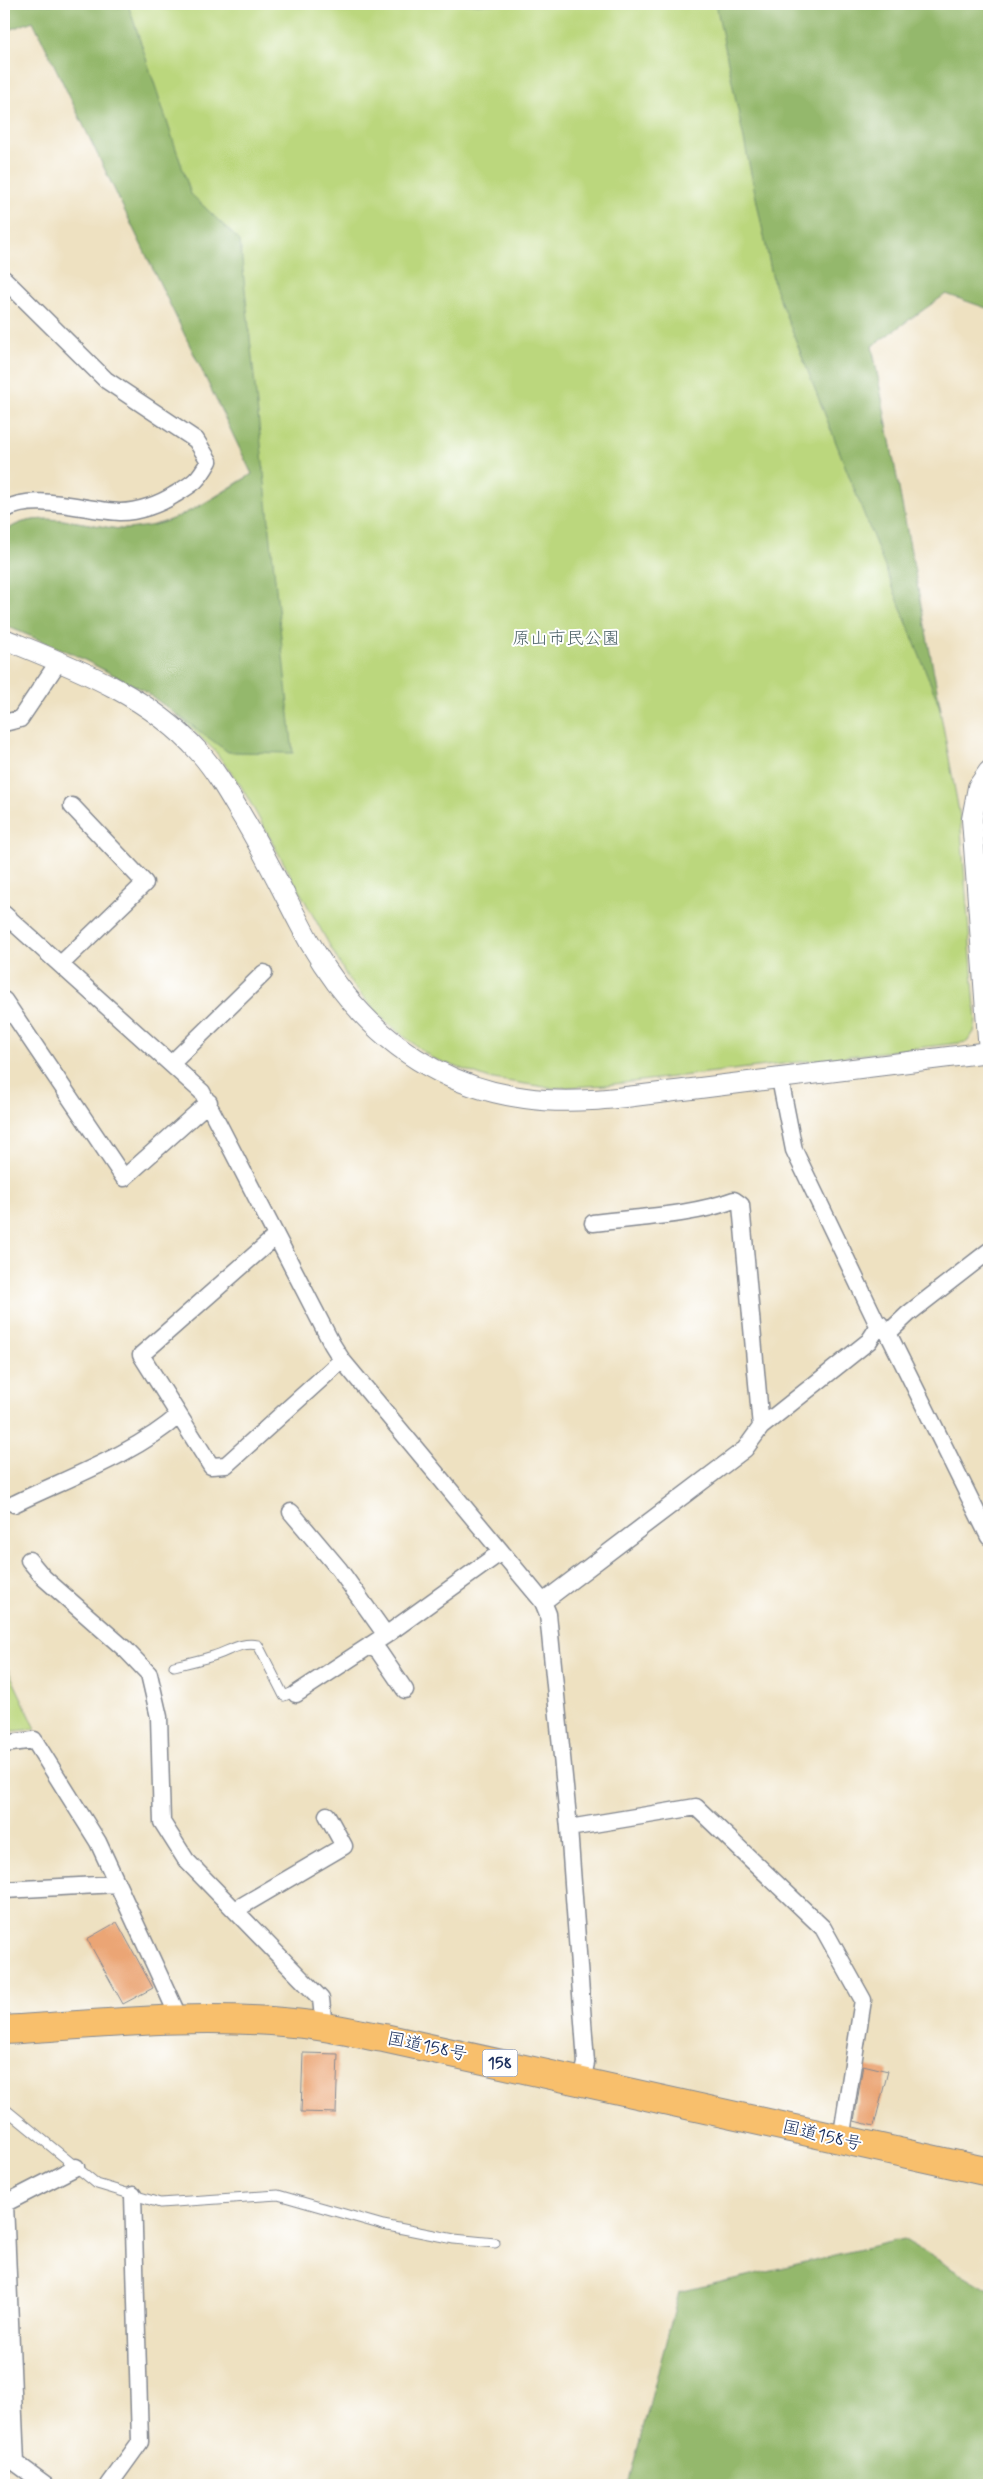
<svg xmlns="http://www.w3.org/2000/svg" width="993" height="2489" font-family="Mynerve,'Klee One',sans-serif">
<rect width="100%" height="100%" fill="#fff"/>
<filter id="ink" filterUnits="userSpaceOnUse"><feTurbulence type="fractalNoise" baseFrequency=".02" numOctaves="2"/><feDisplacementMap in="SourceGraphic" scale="10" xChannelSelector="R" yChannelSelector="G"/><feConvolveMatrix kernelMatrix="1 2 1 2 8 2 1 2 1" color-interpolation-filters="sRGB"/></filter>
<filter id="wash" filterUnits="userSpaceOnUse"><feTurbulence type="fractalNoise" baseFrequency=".0096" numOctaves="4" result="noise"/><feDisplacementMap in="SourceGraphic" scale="20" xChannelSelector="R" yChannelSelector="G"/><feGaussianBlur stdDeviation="1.12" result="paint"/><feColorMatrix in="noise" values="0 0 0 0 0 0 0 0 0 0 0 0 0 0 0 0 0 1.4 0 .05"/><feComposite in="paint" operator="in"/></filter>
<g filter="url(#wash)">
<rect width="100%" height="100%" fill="#eee1c1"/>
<path fill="#bbd77d" stroke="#6b836e" d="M25,4H822L872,346L960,817L976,1021L974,1032L967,1042L606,1085L551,1088L487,1078L432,1058L402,1035L381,1017L350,982L241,786L215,751L175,713L143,690L73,654L4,625V533C31,507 85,525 119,529C166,533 213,497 252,474Z
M4,1661L36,1729L4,1732Z"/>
<path fill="#94b86c" stroke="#587465" d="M4,4H128L191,194L240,241L293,753L228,752L143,690L73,654L4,625V533C31,507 85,525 119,529C128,530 140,527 149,526C182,520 224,492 252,474L33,21L4,32Z
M716,4H989V309L946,294L872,346L941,710L774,285Z
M903,2239L989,2290V2485H628L679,2292Z"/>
<g id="blocks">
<path fill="#eba575" d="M117,1922L153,1988L123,2004L87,1939Z
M303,2053L338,2054L336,2113L301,2112Z
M863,2065L888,2071L874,2126L854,2121Z"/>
</g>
</g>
<g filter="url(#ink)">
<use href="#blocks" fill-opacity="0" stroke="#848890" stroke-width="1"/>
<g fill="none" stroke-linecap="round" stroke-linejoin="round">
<defs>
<path id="service" d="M174,1666C187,1663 200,1660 213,1656C228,1652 241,1641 258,1645L284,1696L291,1693L296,1694
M4,2108L97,2184L160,2203L278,2195L383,2225L454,2239L495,2243"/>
<path id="minor" d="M4,279L106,380L196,440L209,461C198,481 194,483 174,495C160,504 138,512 120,512C85,511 35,492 4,510
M4,723L20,719L59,661
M4,914L202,1092L332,1344L342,1360L543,1602L548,1614L569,1828L586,2063L582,2081
M61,964L145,883L72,806
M4,1000L124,1178L209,1102
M171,1064L264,973
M780,1079L794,1150L876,1321L888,1333L989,1537
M593,1223C639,1217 691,1216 734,1200L741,1205L761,1427
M276,1236L141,1355L211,1466L226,1465L342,1360
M888,1333L908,1314L989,1251
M14,1504C65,1479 137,1453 179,1415
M291,1512L339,1569L386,1635
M29,1560L44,1578L126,1650L149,1674L159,1717L162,1822L186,1860L321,1999L324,2027
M543,1602L745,1449L761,1427L869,1341L880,1324
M370,1645L379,1652L405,1690
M296,1694L386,1635L501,1552
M4,1744L34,1740L98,1842L180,2020
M569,1828L696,1807L823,1928L863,2000L841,2140
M4,1890L117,1884
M235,1910L344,1846L327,1815
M4,2204L76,2167
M5,2204L16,2463L46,2485
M109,2485L140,2442L133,2195"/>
<path id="tertiary" d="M4,639C73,667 147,694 199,752C216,771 229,794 242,816C267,857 287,901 310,943C359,1027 427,1085 525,1098C580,1106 637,1095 692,1089C791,1077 890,1065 989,1052
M989,1052L972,819L978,787L989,771"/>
<path id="trunk" d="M4,2030C100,2024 197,2013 293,2023C324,2025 354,2033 384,2038L989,2172"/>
</defs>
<use href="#service" stroke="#848890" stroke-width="11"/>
<use href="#minor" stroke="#848890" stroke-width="19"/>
<use href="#tertiary" stroke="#848890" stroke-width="22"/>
<use href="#trunk" stroke="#848890" stroke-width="30"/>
<use href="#service" stroke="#fff" stroke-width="9"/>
<use href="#minor" stroke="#fff" stroke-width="16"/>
<use href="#tertiary" stroke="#fff" stroke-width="20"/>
<use href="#trunk" stroke="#f8bf6c" stroke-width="28"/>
</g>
</g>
<g text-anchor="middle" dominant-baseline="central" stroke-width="4" stroke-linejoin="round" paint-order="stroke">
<rect fill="#fff" stroke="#5f6d8e" stroke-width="1" x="482.5" y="2049.5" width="35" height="27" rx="4"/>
<g font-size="16" font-weight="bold" fill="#1b2f5e">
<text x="500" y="2063">158</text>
</g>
<g font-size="18" fill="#4b6167" stroke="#fff">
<text x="566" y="639">原山市民公園</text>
</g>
<g font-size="18" fill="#1b2f5e" stroke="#fff">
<text transform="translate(427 2047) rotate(12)">国道158号</text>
<text transform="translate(822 2136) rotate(13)">国道158号</text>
</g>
</g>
<rect width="993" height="2489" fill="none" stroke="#fff" stroke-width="20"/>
</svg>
